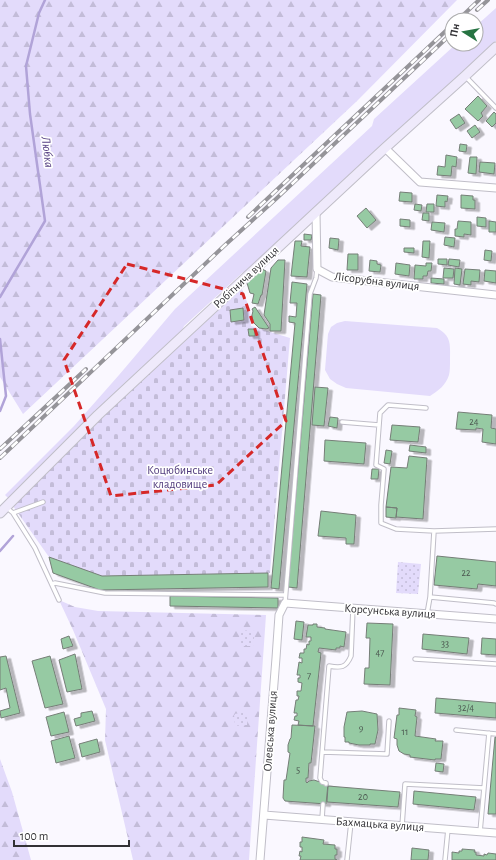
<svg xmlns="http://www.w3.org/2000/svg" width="496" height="860" font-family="'Alegreya Sans',sans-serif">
<defs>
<pattern id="forest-firs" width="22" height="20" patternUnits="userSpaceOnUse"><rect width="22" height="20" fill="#e3dbfb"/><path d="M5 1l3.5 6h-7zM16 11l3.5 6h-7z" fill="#c3bcd8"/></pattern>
<pattern id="cemetery-stones" width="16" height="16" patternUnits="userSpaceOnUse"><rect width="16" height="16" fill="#e3dbfb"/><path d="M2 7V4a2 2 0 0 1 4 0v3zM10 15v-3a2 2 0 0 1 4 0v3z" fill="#c3bcd8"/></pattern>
<pattern id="park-dots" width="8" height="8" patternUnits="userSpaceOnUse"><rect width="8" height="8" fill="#e3dbfb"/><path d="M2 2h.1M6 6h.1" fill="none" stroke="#c3bcd8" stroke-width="1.8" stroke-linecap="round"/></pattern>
<filter id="shadow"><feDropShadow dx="4.5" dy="2.5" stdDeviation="0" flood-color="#0004"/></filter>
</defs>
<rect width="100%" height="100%" fill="#faf8ff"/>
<path fill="#e3dbfb" d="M496,8V41L462,74L249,270L242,273L184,326L181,333L9,499L5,495L74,426L119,375L175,309L372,126L374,119L456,44H476V26Z
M345,321L437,328C452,336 450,345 450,360C450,365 450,371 449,375C446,385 438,391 430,396L346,388L337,384L330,379L325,370L328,334L331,327L337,323Z"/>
<path fill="url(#forest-firs)" d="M0,0H457L357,101L23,414L0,377Z
M59,600L75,607L98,611L266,615L249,860H133L105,740L106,709L73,630Z
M0,759L12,792L31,860H0Z"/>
<path fill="url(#cemetery-stones)" d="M241,287L250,309L251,326L290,338L270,573L102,576L49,557L13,506L101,418L186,340Z"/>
<path fill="url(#park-dots)" d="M398,562L421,564L418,594L396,593Z
M239,630L255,631L253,646H240Z
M248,712L247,725L235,726L234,714Z"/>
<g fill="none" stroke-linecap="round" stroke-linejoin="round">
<path stroke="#b1a3d8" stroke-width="2.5" d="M0,297L45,221L30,114L26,66L39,13L45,0
M0,339L6,396L0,411
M0,551L13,536"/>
</g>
<path fill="#96caa3" stroke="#757e77" filter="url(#shadow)" d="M478,96L487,106L481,113L483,116L478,121L465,109Z
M494,112L496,114V123L492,127L486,121Z
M459,114L465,123L456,129L450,120Z
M475,125L480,132L472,138L467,131Z
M460,144L467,145L466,152L459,151Z
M446,155L457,157L456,167L452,166L451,176L437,175L438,166L445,167Z
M470,157H477L476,174L468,173Z
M480,162L495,163L494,174L479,172Z
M400,192L412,193V202L399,201Z
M437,195L448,196L447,202L445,201V207L436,206Z
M461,195L473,196V200H475V209L461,208Z
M415,204L422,205L421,211L414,210Z
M427,204H434V212H426Z
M366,208L376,220L367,228L357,216Z
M423,213H429V221L422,220Z
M477,217L486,218V227L477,226Z
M400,219L410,220V227L400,226Z
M458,221L471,222V235L464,234V237L455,236V229H457Z
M489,221L496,222V232H489Z
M432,222L445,223L444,232L431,230Z
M304,234L312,235L311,240H304Z
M445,237L455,238L454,247L444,245Z
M330,238L339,239L338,250L329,248Z
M295,241H302L301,246L310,247L307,277L291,276Z
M423,241H430L429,258L422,257Z
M404,248H414V253L404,252Z
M485,250L492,251L491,261L484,260Z
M348,254H358V270H347Z
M438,259H447V265L438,264Z
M449,259L460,260L459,267L448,265Z
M278,260H285L281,331H270V324L264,315L271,268Z
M370,260L377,261V264L381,265L380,272L369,271Z
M396,263L410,265L409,276L395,274Z
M426,263H432L431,271H428L427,276H423V279H414L415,265L426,266Z
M444,268L454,269L453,278H443Z
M455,268L462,269L460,285L454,284Z
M262,269L266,271L262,295H261L258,304L252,303L254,294L250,293L247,283Z
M465,269L480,270L479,282L471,281V285L463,284Z
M485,270L496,271V283L484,281Z
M431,278L444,279V284L431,283Z
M292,282L307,284L279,589L271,588L295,323L289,322V316L296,317L297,303H290Z
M313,294L321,295L297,588L288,587Z
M255,307L269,328L266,329L259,328L253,322L252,315L253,311L252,309Z
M243,308L244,320L231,322L230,310Z
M248,329H255V336H249Z
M315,387L328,388L324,426L312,425Z
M458,412L492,415L491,428L496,429V444L482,442L483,429L476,428V430L456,429Z
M330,417L338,418L337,428L328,426Z
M392,425L420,427L418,442L390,440Z
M325,440L366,443L364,464L324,461Z
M410,445L426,447V453L409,451Z
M386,450L392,451L390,464L384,463Z
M409,456L427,458L423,519L396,517L397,508L386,507L391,467L407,468Z
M372,469H379L378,479H371Z
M386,507L397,508L396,518L386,517Z
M321,511L356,515L354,544H346V538L318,536Z
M437,556L496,562V586L478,584L477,589L434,585Z
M49,557L102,576L268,573V587L100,590L53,573Z
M170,596L278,598V608L170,606Z
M296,621L304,622L302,640L294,639Z
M367,623L393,624L390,685L364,684L365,668H369L370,638H366Z
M313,624H317V627L325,628V629L346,632L344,647L340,646V648H336V650L319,648L318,652L321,653L313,726L298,725L299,721L294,720L295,716H297V713H294L296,700H298L299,696H297V691H301L302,683L298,682V678H300V675H297L299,662L302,663V658H299L300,653H304V649H306L307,644L309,645V641H311V637H306L308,625H313Z
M423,634L469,638L467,654L422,649Z
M69,636L73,646L63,649L61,639Z
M482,638L496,639V655L481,654Z
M75,654L82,689L67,692L59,660Z
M6,656L20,713L1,718L0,711L10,708L6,688L0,690V657Z
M50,656L63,704L45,708L32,661Z
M436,698L496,703V718L435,713Z
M399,708L416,710L415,716L417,717L415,736L436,739L435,741H443L441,759H435V760L410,757V755L404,754L399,751L397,745V739L394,738L397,715H399Z
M92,711L95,721L76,726L74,719L81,717V713Z
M362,711L377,714L378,730L375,744H370V745H359L349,743V742H345V737H344V727L347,712Z
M64,712L69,732L51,736L46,717Z
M292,725L315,726L311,763H309L308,778H306V782L307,783L309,781L314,780L320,782L321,783L328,784L326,804L285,801L283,798L284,780H286L290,753L288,752V745L290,739L291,738Z
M69,736L75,758L56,763L51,741Z
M495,737H496V814H488Z
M97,739L100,752L82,757L79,744Z
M436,763L444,764L443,772L435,771Z
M328,786L400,792L398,807L327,802Z
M414,791L476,797L474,810L413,804Z
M302,837L324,840L323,844L335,845V849H337V855H335V859L337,860H300L301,856H299L300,851L302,852V847H300V842H302Z
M412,848L429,850L428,860H411Z
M462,849L475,850L474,852H476V855L484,856V854L487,855L488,853L496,854V860H452V852L459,853V851H462Z"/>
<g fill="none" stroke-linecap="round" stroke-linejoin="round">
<defs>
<path id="lane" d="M465,76L496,108
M426,408L388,405L380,413L376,465L384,469L381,505V523L396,529L434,531L430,597L427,614
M342,422L379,425
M7,508L13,513L35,548L59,600
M13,513L43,502
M434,531L496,529
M52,584L55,583L105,593L285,595
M430,597L494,603L496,604
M285,603L310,294L316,278L317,269
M415,659L496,664
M456,730L496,734
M322,752L387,754L389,721
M326,784V783L322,782L320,778L329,666C341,668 346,668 351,656L353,608
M322,819L323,804
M402,826L405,784L484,788
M480,832L489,733
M347,860L351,822
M445,860L448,829"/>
<path id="street" d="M385,148L420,182L496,188
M316,212L317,269L332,277L496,295
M264,815L496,833
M260,860L276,658L279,615L285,603L496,619"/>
<path id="secondary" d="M0,513L98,415L385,148L465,76L496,47"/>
</defs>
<use href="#lane" stroke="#c0bec8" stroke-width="5.5"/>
<use href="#street" stroke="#c0bec8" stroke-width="9"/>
<use href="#secondary" stroke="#c0bec8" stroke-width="11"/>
<use href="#lane" stroke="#fff" stroke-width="3.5"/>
<use href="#street" stroke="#fff" stroke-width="7"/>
<use href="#secondary" stroke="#efeafb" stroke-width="9"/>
<defs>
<path id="rail" d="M477,10L488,0
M458,20L479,0
M248,217L452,25
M0,449L86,369
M0,458L224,246L277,198L452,33"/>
</defs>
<use href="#rail" stroke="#959499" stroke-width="4"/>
<use href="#rail" stroke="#fff" stroke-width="2.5" stroke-dasharray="8" stroke-linecap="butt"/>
</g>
<path fill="none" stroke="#d62828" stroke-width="3" stroke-dasharray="8 5" stroke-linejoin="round" d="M127,264L243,294L286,421L216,485L111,496L64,360Z"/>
<g text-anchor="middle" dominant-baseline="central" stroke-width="3.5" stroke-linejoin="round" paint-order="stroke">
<g font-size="10" fill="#4b5750">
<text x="474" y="422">24</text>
<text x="466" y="573">22</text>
<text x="445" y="644">33</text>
<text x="380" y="653">47</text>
<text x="309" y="676">7</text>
<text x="466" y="708">32/4</text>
<text x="361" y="728">9</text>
<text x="405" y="732">11</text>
<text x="298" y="770">5</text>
<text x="363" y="797">20</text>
</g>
<g font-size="12" fill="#323135" stroke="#fff">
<text transform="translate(246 277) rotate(-43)">Робітнича вулиця</text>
<text transform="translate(377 281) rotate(7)">Лісорубна вулиця</text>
<text transform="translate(390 611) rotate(4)">Корсунська вулиця</text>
<text transform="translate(270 731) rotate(-86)">Олевська вулиця</text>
<text transform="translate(380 824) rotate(4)">Бахмацька вулиця</text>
</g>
<g font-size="12" fill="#513b7d" stroke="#fff">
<text x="180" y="470">Коцюбинське<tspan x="180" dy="14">кладовище</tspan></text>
</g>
<g font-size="13" font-style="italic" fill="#543e81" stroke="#fff">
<text transform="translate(47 152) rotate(83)">Любка</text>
</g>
</g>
<g transform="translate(464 32) rotate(281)"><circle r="19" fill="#ffffff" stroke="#adadae"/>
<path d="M0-3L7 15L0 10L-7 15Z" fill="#267342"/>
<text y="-6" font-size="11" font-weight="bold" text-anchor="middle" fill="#323135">Пн</text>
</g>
<path d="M14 840v6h115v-6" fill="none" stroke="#323135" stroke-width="2"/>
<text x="20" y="840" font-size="12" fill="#323135" stroke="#ffffff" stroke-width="3" paint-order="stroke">100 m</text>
</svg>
